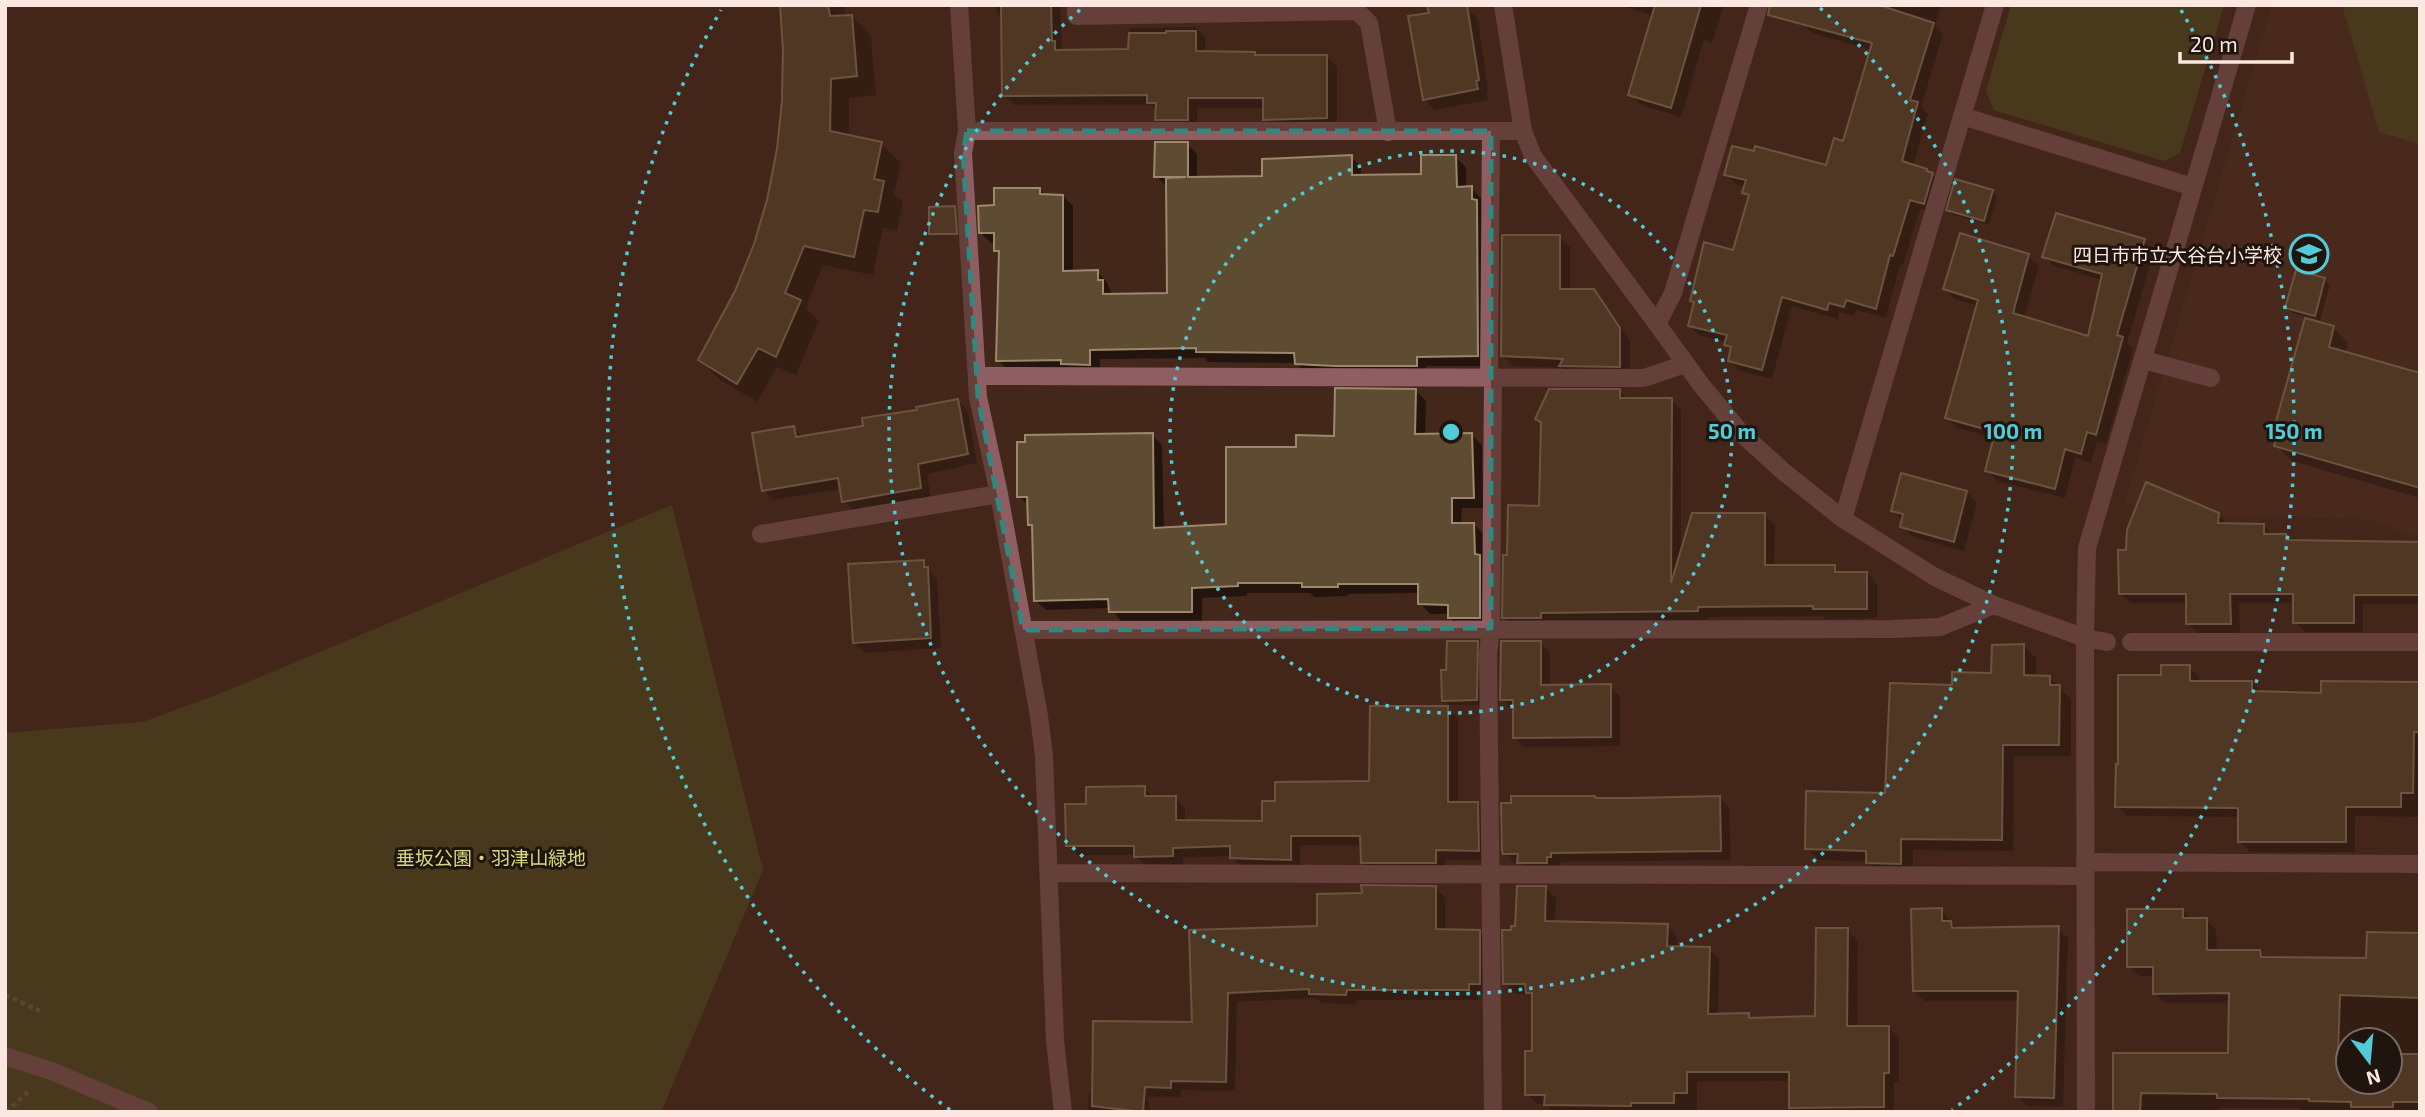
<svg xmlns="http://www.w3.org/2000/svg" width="2425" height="1117" font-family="'Exo 2','Noto Sans JP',sans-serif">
<rect width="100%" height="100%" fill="#43271a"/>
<path fill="#502e1e" d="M2272,5H2420V538L2369,519L2247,515L2167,516L2125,503Z"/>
<path fill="#50511f" d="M2011,5H2224L2180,153L2164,161L1994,110L1986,91Z
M2342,5H2420V144L2379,132Z
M672,505L763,870L661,1112H5V733L143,722L219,694Z"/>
<path fill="#0007" fill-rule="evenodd" d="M780,5H844L846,17L852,16L871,36L876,95L849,98V137L881,144L901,163L894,194L903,202L897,231L883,228L873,275L823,265L806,308L819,321L796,375L777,367L757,402L720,380L700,360L719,328L756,245L768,200L778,149L784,101L785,51Z
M997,5H1060L1062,50L1130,51V28L1195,27L1205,37V53L1255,54L1257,57L1327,56L1337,67V128L1274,129L1264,119V108H1197V129H1167L1157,119V111L1151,105H1014L1004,95L1003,18L997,13Z
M1133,5H1205L1141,13Z
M1619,5H1724L1712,43L1704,40L1681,117L1641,105L1630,94L1652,20L1648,14Z
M1807,5H1941L1935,26L1943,34L1921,107L1928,114L1913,166L1927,170L1943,185L1934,213L1920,209L1903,265H1900L1886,318L1856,310L1854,316L1839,312L1838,319L1792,306L1772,379L1740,371L1730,361L1732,350L1726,344L1727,342L1700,336L1690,326L1695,304L1691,301L1735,252L1750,198L1744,193L1746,187L1737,185L1726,175L1827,167L1845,143L1872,50L1812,33L1802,23Z
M1467,8L1478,19L1488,91H1486L1488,100L1435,110L1424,99Z
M1187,144L1197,154V179L1264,177L1351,157L1361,167V177L1423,176L1455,157L1466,167V188H1471L1481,198V207L1486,212L1487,366H1426V375L1307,374L1296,363L1208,362L1204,358L1100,359V374L1008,370L998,360L1001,255L996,250V243H991L981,233L996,207L1040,190L1046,196H1063L1073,206V272H1097L1107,282L1112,295L1169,294L1166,186L1156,176Z
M1992,192L1997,197L1989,225L1953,215L1948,210Z
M1559,237L1570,247V291H1593L1604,302L1630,340V376H1571L1563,368L1513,366L1502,355Z
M2144,241L2154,251L2127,343L2133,349L2106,444L2097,441L2091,463L2075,458L2065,498L1997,481L1987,471L1995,438L1957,428L1947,418L1978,306L1955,299L1945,289L2028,256L2039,266L2024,318L2090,338L2103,280L2054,266L2044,256Z
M2297,272L2325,280L2330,285L2320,320L2292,313L2287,308Z
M2333,327L2348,343L2346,353L2420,375V498L2292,461L2276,445L2281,428L2277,424ZM2330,335H2333L2328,356Z
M1415,390L1426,401L1425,436L1472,435L1482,445L1483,508H1462L1461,524H1474L1484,535L1489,628H1460L1449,617V614H1430L1420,603V593L1348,594V596L1314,597L1310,593H1247V596L1202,598V622L1121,621L1110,608L1046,610L1035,600L1034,529L1030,524L1029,506L1019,496L1152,435L1162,445L1164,529L1228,526L1298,449L1336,437Z
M1620,391L1629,400H1671L1681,410V554L1764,515L1775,525L1774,567H1834L1841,574L1867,573L1877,584V618L1825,619L1822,616L1708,617V620L1550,623L1514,628L1504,617L1509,556L1540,508L1542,424L1537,419Z
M958,401L968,411L977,463L927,474L931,498L854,511L844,501L842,489L773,500L763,490L794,428L803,438L865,427Z
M1967,492L1977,503L1964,551L1913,537L1902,526L1903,521L1893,511Z
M2218,515L2228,524L2263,525L2273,535L2285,536L2291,542L2420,552V604H2363V632H2305L2295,622V603H2239L2240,633H2197L2188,623V603H2131L2121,594L2128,552Z
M923,562L937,579L941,648L865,653L855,643Z
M1477,643L1482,648L1481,705H1449L1444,700L1448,672Z
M1540,643L1550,652V686H1610L1620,696V746L1524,747L1514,737V709H1511L1502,699Z
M2024,646L2036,658V677H2049L2071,699V756H2014L2013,851L1913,850V875L1879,874L1867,862L1819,860L1807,848L1887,795L1953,687L1993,675Z
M2189,667L2199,677V683L2252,682L2263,693L2323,694V683H2420V817L2355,816V852H2250L2240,841V817L2127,816L2117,806L2163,677Z
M1447,708L1458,718V804H1478L1488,815V860H1445V872H1373L1363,862L1362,846L1300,845V870L1242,868L1232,856L1183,858V866H1146L1135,855H1078L1068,845L1087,806L1144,788L1154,798H1175L1185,808V822L1263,823L1276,802L1371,783Z
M1595,797L1597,799L1719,797L1729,807L1731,860L1560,862V866L1529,872L1521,864H1515L1505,853Z
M1435,887L1445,897V931H1479L1489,941L1490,993H1478V1000H1356V1004L1321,1003L1316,998L1237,1002L1235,1091L1181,1090V1097H1147L1151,1112H1087L1089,1094L1094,1095L1193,1024L1190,932L1319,928L1363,895Z
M1545,888L1556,898L1555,923L1667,925L1677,936V948L1709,949L1719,959L1718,1016L1748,1015L1752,1019L1816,1018L1847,930L1858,940L1857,1028H1889L1899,1038V1082H1894V1112H1795L1790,1107V1081L1697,1082V1112H1553L1546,1104H1537L1527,1094L1534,1053V998L1529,994H1515L1505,983L1512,932Z
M1941,910L1958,930L2058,928L2068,938L2063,1107L2027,1106L2017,1096L2019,1001H1924L1914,991Z
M2183,910L2192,920H2206L2216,930L2217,951L2259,952L2266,959L2368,960L2420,935V1112H2301V1108H2218V1112L2125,1111L2115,1101L2230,1055L2231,1003H2165L2155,993V976H2139L2129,966ZM2348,1040H2390V1082H2348Z"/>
<path fill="#5e4c32" stroke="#9c896c" stroke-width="2" d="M780,5H828L830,16L852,15L857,76L831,79L830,131L882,142L874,179L884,181L878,212L864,210L854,257L804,246L785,293L801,300L776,357L758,348L737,384L698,360L735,291L754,244L767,200L777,149L782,101L783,51Z
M1001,5H1051L1052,41H1055V50L1128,49L1129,33H1166V31H1196V51L1255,52V55H1327V118L1263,120V98H1188V120H1155L1156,103H1147V95L1002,96Z
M1427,5H1467L1479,80L1476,81L1478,89L1423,100L1408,16L1429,13Z
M1655,5H1701L1671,108L1628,95Z
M1770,5H1879L1934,23L1910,100L1918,102L1902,161L1927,169V171L1933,173L1924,204L1910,200L1893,256L1890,255L1876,309L1846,300L1844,307L1829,303L1827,310L1782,297L1762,370L1728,361L1731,347L1724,345L1727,335L1688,326L1694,302L1690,301L1704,242L1733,250L1749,195L1742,193L1746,180L1724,175L1732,146L1754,151L1755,146L1826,165L1834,138L1843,141L1872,43L1768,15Z
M1155,142H1188V177L1262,176V159L1352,155V175L1421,174V155H1456L1457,187L1472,186V199L1477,200L1478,356L1417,357V366H1335L1295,364L1294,353L1196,352V348L1090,350V365L1061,364V360L996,361L999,251H994V233H979L978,206L994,205V188H1040V194L1063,195V271L1098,270V280H1103V294L1167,293L1166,178L1186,177H1154Z
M1955,179L1993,190L1984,221L1946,210Z
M955,206L957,234H929V207Z
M2056,213L2145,239L2117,335L2123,337L2096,435L2087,432L2081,454L2065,449L2055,489L1985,471L1995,432L1945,418L1978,300L1943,289L1960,233L2029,254L2013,313L2088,336L2102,274L2042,257Z
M1502,235H1560V289H1594L1620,328V367L1559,366L1563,359L1501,356Z
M2296,270L2325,278L2315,316L2285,308Z
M2305,318L2334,326L2329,347L2420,373V488L2274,446L2280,426L2275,425Z
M1335,388L1416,389L1415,434L1472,433L1474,498H1452V523H1474L1475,554L1480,555V618H1448V605L1418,604V584H1338V587H1302V583H1238V586L1192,588V612H1109L1108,599L1034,601L1032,525H1028L1027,497H1017V442H1025V435L1153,433L1154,528L1226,524V447H1296V435L1334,436Z
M1549,389H1620V398H1672L1671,583L1692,513H1765V565H1835V572H1867V609H1813V606L1698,607V611L1541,613V618H1502L1503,555H1507L1508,505L1539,506L1541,422L1535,419Z
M958,399L968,454L918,464L921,488L842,502L838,478L762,491L752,433L794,426L796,437L863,426L862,418L917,410L916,407Z
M1901,473L1967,491L1954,542L1900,527L1903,514L1891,511Z
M2146,482L2219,513L2218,523L2264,524V534H2286V540L2420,542V595H2354V623H2293V594H2230L2231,624H2186V594H2119L2118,550H2126L2127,530Z
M924,560V567H928L931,638L853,643L848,564Z
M1447,641H1478L1477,700L1442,701L1441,670H1446Z
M1501,641H1541V685L1611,684V737L1513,738V700H1500Z
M2024,644V675L2050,676V685H2060L2059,745H2003L2002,840L1901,839V864L1866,863V851L1805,849L1806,791L1885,793L1890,683L1952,685V672L1991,673L1992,645Z
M2161,665H2190V681H2252V691L2321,693V681L2419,682L2420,732H2414L2413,793H2401V807H2346V842H2238V808L2115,807L2116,764H2118V675H2161Z
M1370,706H1448V802H1478L1479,851L1436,850V863H1361L1360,836H1291V860L1230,858V846L1173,848V856L1134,857V846H1066L1065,804H1086V787L1145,786V796H1176V820L1262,821V801H1275V782L1369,781Z
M1511,796H1595V798H1634L1720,796L1721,851L1551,853V857H1547V863H1517L1518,854H1503L1502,851L1501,803H1511Z
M1361,885L1436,886V929L1480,930V984H1469V990H1347L1346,995L1309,994V989L1228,993L1226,1082L1171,1081V1088L1145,1087L1143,1112L1092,1106L1093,1021L1192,1022L1189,930L1317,926V894L1362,893Z
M1517,886H1546L1545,921L1668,924L1667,946L1710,947L1708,1014L1749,1013V1018L1815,1016L1816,928H1848L1847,1026H1889V1073H1884V1107L1789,1108V1072H1687V1093H1674V1103H1631V1106L1544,1105L1545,1095H1525V1051H1532V993H1526L1525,984H1503L1502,930H1511V926H1515Z
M1942,908V921H1951L1952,928L2059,926L2054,1098L2015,1097L2018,991H1913L1911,909Z
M2127,909H2183V918H2207V950H2260L2261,957L2366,958L2367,932L2420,933V998L2340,995L2338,1053H2348V1082H2390V1054H2420V1102H2393V1107H2351V1102L2309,1101V1099L2217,1098V1094L2141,1093L2140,1112H2113V1053H2228L2229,993L2153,994V967H2127Z"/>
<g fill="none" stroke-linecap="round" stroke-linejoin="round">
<path stroke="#7e655a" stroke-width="4.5" stroke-dasharray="5 3.5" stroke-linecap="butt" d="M5,995L40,1011
M5,1110H9L28,1092"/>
<path stroke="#8e5e62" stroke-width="18" d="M2144,360L2211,378"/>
<path stroke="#8e5e62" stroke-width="18" d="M959,5L967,131L963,153L978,397L999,494L1039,716L1044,756L1055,1041L1063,1112
M1076,5V16L1357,11L1369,23L1388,132
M1503,5L1523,131L1533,156L1657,324L1673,293L1759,5
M1962,116L2193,187
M967,131H1523
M978,376L1644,378L1685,364
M1489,378L1491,131
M1493,378L1491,628L1488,653L1493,1112
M1843,519L1995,5
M761,534L999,494
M1023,630L1893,629L1940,627L1994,605
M2107,642L2085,638L2087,548L2247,5
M2131,642H2420
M2085,862L2420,864
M1049,873L2085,876
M5,1056L51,1071L149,1112"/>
<path stroke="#8e5e62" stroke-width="18" d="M1657,324L1702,386L1742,434L1784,472L1843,519L1935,577L1994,605L2085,638L2086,1112"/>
</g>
<path d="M0 0H2425V1117H0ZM967,131H1491V628L1023,630L978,397L963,153Z" fill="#43271a" fill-opacity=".55" fill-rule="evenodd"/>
<path fill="none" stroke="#32877f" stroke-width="5" stroke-dasharray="14 9" stroke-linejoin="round" d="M967,131H1491V628L1023,630L978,397L963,153Z"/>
<g fill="none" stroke="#52cbd9" stroke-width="3.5" stroke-dasharray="3.5 7">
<circle cx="1451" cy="432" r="281"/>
<path d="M1820 8A562 562 0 1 1 1082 8"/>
<path d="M950 1110A843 843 0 0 1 721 10M2181 10A843 843 0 0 1 1952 1110"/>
</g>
<defs>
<symbol id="school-ring" viewBox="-11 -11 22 22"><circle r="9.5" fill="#20140e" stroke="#52cbd9" stroke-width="1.5"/><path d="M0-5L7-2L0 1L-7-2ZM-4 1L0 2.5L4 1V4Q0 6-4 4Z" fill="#52cbd9"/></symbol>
</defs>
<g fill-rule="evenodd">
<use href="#school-ring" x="2287" y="232" width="44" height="44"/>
</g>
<g text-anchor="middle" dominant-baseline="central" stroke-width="6" stroke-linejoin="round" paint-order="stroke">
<g font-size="19" fill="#fbe8e0" stroke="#20140e" text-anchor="end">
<text x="2282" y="254">四日市市立大谷台小学校</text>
</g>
<g font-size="19" fill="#d6d880" stroke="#20140e">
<text x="491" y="857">垂坂公園・羽津山緑地</text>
</g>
</g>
<circle cx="1451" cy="432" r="10" fill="#52cbd9" stroke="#20140e" stroke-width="3.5"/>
<g font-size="21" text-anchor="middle" font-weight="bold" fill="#52cbd9" stroke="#20140e" stroke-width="6" stroke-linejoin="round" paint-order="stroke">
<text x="1732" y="439">50 m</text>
<text x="2013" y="439">100 m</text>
<text x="2294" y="439">150 m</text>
</g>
<rect width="2425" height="1117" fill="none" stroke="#fbe8e0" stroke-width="14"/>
<g transform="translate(2369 1061) rotate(164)"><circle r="33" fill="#20140e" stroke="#786962" stroke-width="2"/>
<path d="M0-5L12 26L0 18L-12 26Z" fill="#52cbd9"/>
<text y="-10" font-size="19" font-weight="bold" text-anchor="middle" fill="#fbe8e0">N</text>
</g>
<path d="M2180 52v10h112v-10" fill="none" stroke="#fbe8e0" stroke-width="3.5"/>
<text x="2190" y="52" font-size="21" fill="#fbe8e0" stroke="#20140e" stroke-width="5" paint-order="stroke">20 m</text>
</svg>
